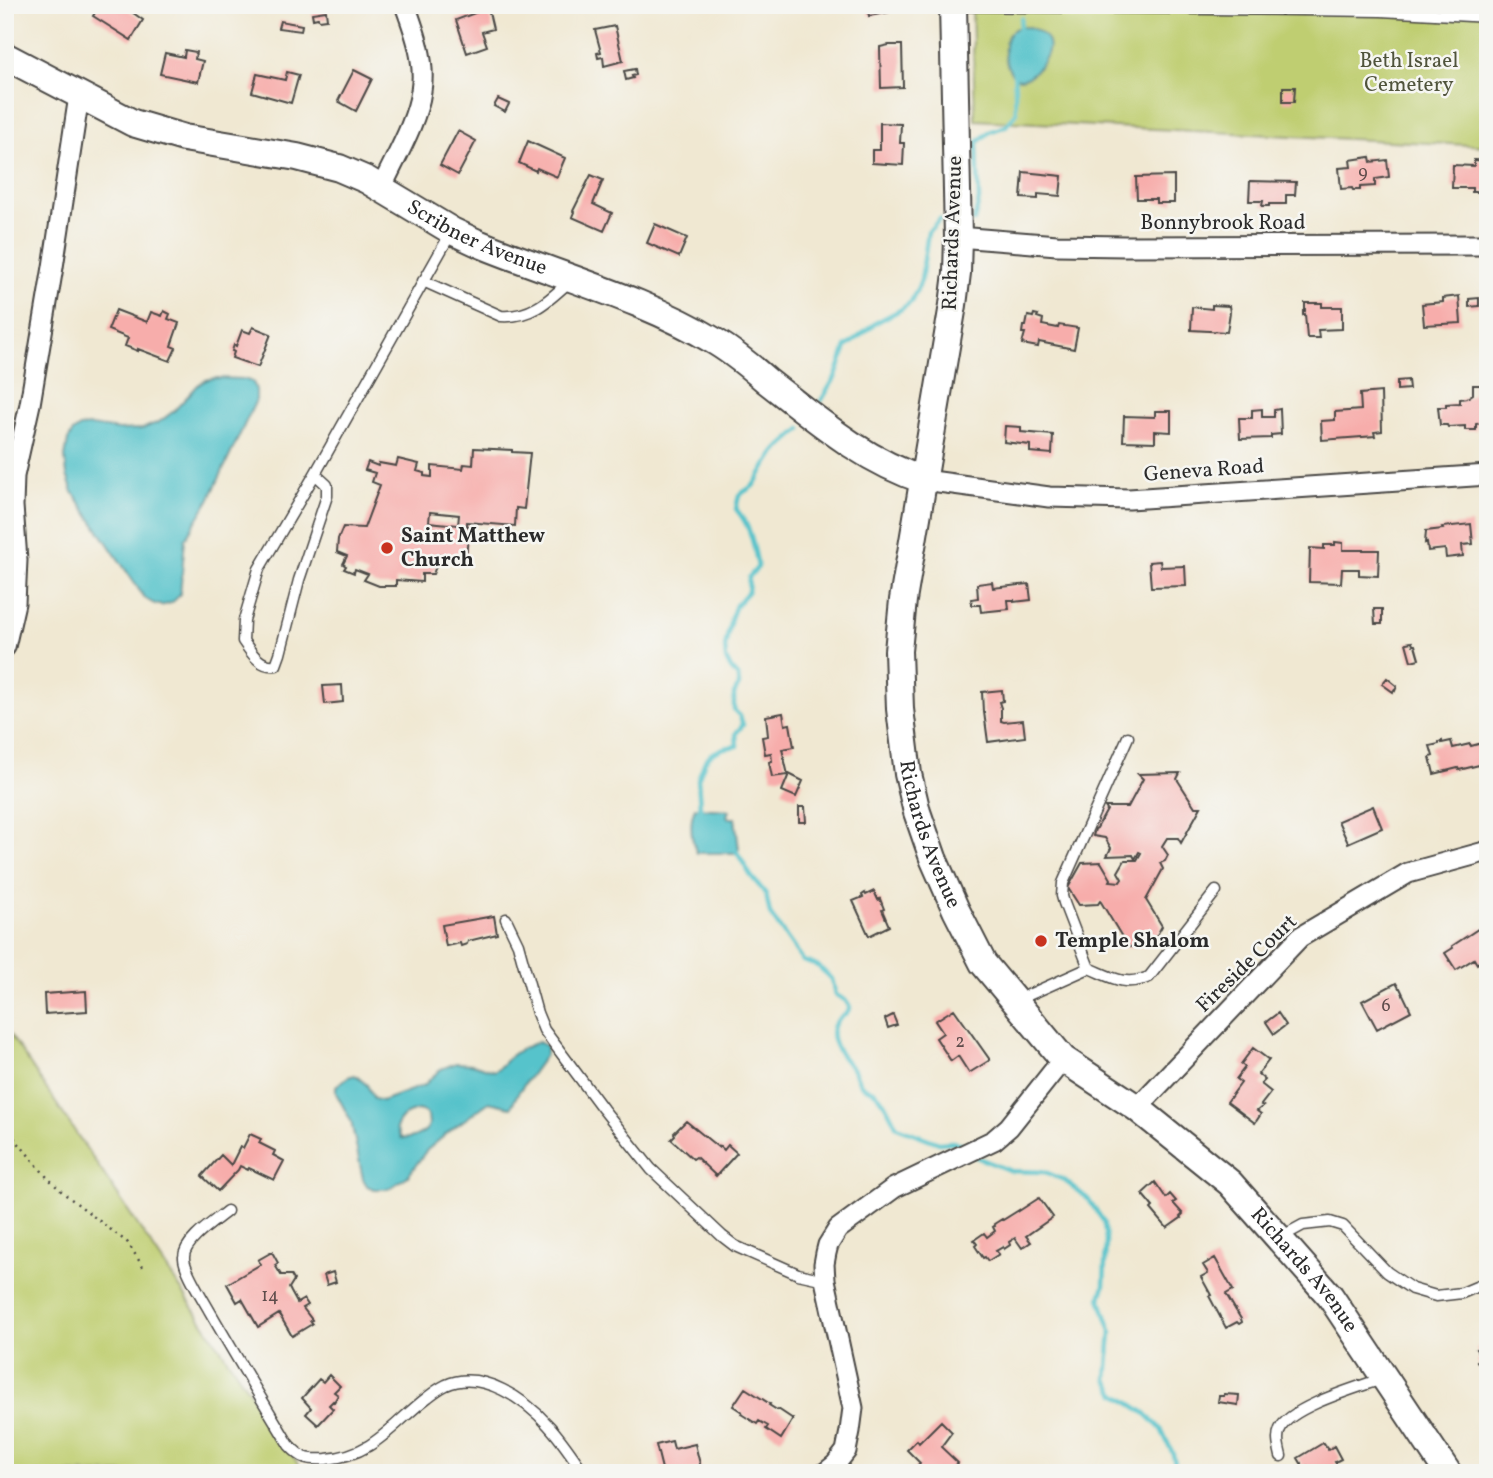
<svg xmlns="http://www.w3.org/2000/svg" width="1493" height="1478" font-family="Vollkorn,serif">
<rect width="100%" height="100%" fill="#f6f6f2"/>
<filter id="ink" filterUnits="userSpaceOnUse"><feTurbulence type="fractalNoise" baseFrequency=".0143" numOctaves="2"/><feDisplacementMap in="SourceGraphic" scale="14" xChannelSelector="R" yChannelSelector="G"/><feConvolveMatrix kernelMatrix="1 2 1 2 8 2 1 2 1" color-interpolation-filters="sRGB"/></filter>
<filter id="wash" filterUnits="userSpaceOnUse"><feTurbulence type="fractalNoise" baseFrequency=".00686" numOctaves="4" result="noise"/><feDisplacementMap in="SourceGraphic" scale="28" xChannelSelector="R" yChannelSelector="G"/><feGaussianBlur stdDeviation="1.57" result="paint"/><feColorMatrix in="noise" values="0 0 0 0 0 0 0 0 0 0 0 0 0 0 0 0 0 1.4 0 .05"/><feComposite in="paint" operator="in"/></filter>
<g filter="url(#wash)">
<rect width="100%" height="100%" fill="#f0e8d2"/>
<path fill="#bfce71" stroke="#757c4e" stroke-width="2" d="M972,5H1488V146L975,120Z
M5,1027L304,1473H5Z"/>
<path fill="#56c3cb" stroke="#40777b" stroke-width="2" fill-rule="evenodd" d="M1029,27C1048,34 1055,45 1042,63C1035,71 1030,79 1019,79C1015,77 1012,75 1010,71C1003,59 1001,34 1017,28C1019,27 1026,27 1029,27Z
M215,378L243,379L253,382L256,390V400L209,500L185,539L180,594C170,609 156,608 144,597L73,492L67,475L65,457L68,440L73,432L80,427L91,426L119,430L142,429L159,422L174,411L198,385L206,380Z
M695,808L729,810L727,816L729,818H735L739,849L735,853H697C691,841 689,820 695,808Z
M539,1042L546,1046V1054L518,1093L511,1107L489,1102L456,1126L426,1151L408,1176L388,1189H374L367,1186L363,1179L351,1121L336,1093V1086L348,1077L355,1075L367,1085L374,1099L382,1101L425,1085L430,1079L441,1069L456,1063L472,1064L494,1071C502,1067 505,1060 512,1055C520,1049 529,1045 539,1042ZM418,1110L424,1112L428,1116L429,1124L427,1129C421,1135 410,1140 401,1138L396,1128C400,1117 407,1112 418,1110Z"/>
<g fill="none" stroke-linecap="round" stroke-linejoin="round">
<path stroke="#56c3cb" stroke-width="4.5" d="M1019,32L1021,18
M974,221L979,200L977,143L989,132L1006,126L1016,113L1014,71
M821,401L836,376L846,347L877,322L900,310L911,302L921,281L928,232L940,219
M702,810L700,808L698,779L705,761L711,754L724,748L737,746L736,733L743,725L740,716L734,710V694L739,685L738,677L731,669L726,659L725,647L731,618L736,605L748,592L749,577L758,567C753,544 752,528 736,509L739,495L753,486L775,452L801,429
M735,849L751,876L766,894L770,914L803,961L818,966L832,979L836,995L845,1000L850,1007C847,1016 836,1018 833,1028C829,1045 845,1059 854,1071C857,1075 858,1082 862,1086C866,1089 873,1090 877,1094C886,1102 891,1116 897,1127L939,1143L952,1142L963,1144
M976,1157L1011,1171L1045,1172L1064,1180L1088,1199L1104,1222L1106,1241L1104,1285L1100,1298L1111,1331L1107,1379L1116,1394L1145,1413L1161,1429L1173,1454L1177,1473"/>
</g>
<g id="blocks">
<path fill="#f7adab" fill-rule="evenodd" d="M100,5L104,8L106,5H122L143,20L131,40L93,16Z
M867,5H888L890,12L869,16Z
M488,8L493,29L482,32L487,46L467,53L456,20Z
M326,11L327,19L319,20L318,18L313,19L312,13Z
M280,21L302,25L301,31L278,28Z
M615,26L623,61L604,66L603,57L598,58L597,53L601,52L595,30Z
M889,45H902L903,87L881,88L880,47Z
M185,50L196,52L195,59L203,61L198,82L160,74L165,53L184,57Z
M635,69L636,75L632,76L633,78L626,80L624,71Z
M354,70L372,79L356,111L338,101Z
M287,72L299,75L291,103L252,92L257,74L285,80Z
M1283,87H1295L1294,102H1283Z
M498,99L509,104L505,112L494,106Z
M880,123L901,124L900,143H904L903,165L872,163V150H880Z
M458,131L476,141L458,175L440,165Z
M528,141L565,158L557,177L537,168L536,171L519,163Z
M1370,157L1371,162L1387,160L1389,177L1375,179V186L1360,187V190H1353L1352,188L1341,189L1339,168L1351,167L1350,160Z
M1474,160L1488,161V192H1472V188H1452L1453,165L1474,166Z
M1023,172L1062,176L1060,196L1038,194V199L1021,198Z
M591,175L603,180L593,204L612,213L604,231L572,217L574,212L573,211Z
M1174,176V203H1156V199H1137L1136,177Z
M1250,181L1296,182L1295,195H1286V204H1269V206H1262L1263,201H1249Z
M655,224L687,238L679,257L647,243Z
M1459,296L1461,323L1424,325L1422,304L1443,302V298Z
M1479,298V306L1469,307V299Z
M1305,303H1322V307H1342V329L1318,330L1319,338H1307L1305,314L1303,315V311H1305Z
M1212,305L1229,306L1230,312L1227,332L1191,330L1192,307L1212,309Z
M116,310L147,322L151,312L162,316L164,311L170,314L168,319L179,323L171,346L176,348L170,361L138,349V351L125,346L128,338L108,330Z
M1034,314L1038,315L1037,317L1043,319L1042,325L1058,328L1059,325L1078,328L1074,349L1039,342L1038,347L1022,344L1025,333H1022L1023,326H1026L1028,316L1033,317Z
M253,327L271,334L258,367L232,358L234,352L232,351L234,345L236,346L242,330L250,333Z
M1408,380L1409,389L1397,390V381Z
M1473,385H1485L1486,395H1488V422L1476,424V430H1465V426L1448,427L1447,425H1440L1438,407H1446V404L1460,403V399L1467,398L1473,394Z
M1381,392L1382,431L1374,432L1375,436L1322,440L1321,421L1335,420V412L1361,410L1360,394Z
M1262,409V417H1274V410L1280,409L1281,434L1271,435V438L1240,439L1239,418H1252V410Z
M1155,411H1171V432L1155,431V442L1123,441L1124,416L1155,417Z
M1005,426L1021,427V432L1053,435L1052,454L1030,452V445L1004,442Z
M474,448L512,450V452L530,453L524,509L516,508L515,526L467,522V526H469L466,557L438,555V561L433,574H422V582L396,580V586H379L364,580L368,574L355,569L354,573L344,569L346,566L343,564L347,556L337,552L338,539L343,527L364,528L380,485L372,482L375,473L365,470L368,462L378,466L379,463L396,466L398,459L419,464L417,471L424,473V476L432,477V466L463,469L464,464L473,465ZM430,512L459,515L458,525L429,522Z
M1471,524L1473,544L1462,545L1463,556L1446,558L1445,549L1428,551L1427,542L1425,543L1426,531L1443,529L1442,527Z
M1335,542L1343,543V550H1379L1378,576L1359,575V569H1342L1341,583L1309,582L1310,548L1324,549V545H1335Z
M1160,561L1161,567L1185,566L1186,586L1151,587L1149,562Z
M992,582L993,588L1029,584L1031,600L1014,602V600H1008L1009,609L981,612L980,605H972L971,599L978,598L977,584Z
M1374,609H1382V624H1375Z
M1412,642L1413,645H1415L1419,659L1411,661L1406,643Z
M1387,678L1397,686L1395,691L1394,690L1393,692L1382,684Z
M342,685L343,702L325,704L323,686Z
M1002,690L1003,701L999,702L1001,708V721L1004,722L1023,720L1025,737L988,742L984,712H983L982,692Z
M783,713L785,725L790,724L794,747L782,749L788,775L772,777L769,762L772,761L771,753L765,754L762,737L768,736L766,716Z
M1442,741V743L1451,741L1453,748L1470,744L1471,746L1482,743L1484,751H1486V754L1485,755L1487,763L1459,770L1458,768L1434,774L1430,757L1433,756L1430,746L1439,744V742Z
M1180,773L1177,779L1195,807H1201L1181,843L1178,838H1167L1162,846L1168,855L1165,861L1160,863L1163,869L1146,900L1162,926L1151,946L1128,947L1101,902L1100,901L1098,904L1079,905L1068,888L1082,863L1101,862L1111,879L1110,881L1120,882L1122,879L1118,872L1125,860H1137L1141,853L1139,852L1135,859L1133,855L1107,856L1111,848L1105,838L1093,836L1095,829L1097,828L1107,810L1105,807H1128L1143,779L1138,774Z
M789,774L803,781L796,797L782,791Z
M1373,806L1382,828L1348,843L1338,821Z
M799,807H805L806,822H799Z
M874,891L878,900L880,899L884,909L882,910L889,926L869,936L853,901L863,897L862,895L865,893L866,895Z
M494,916L497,934L468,941L467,944L461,946L460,943L446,946L442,925Z
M1481,927L1482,929L1483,928L1488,935V944L1486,945L1487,948L1486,949L1488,953V973L1480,961L1477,964L1474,959L1456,970L1445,953L1453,948L1452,946Z
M1396,983L1399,988H1400L1411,1011L1377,1029L1362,1001Z
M86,991L87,1011L45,1014L44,994Z
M954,1009L990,1060L969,1073L958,1056L951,1061L936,1038L943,1033L935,1021Z
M1278,1013L1286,1025L1274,1034L1266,1022Z
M893,1015L897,1025L888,1028L885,1019Z
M1253,1048L1269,1060L1258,1074L1265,1080L1261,1084L1271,1092L1261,1105L1263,1106L1257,1111L1261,1114L1255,1123L1227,1102L1241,1083L1236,1079L1245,1067L1241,1064Z
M686,1121L719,1148L720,1146L724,1150L728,1145L737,1153L716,1176L696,1157L693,1159L671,1139L675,1135L674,1133Z
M250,1134L261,1139L259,1143L275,1151L273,1155L284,1161L274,1180L249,1168L248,1170L240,1166L238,1170L218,1191L202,1176L221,1155L231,1165L240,1147L243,1148Z
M1155,1182L1166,1198L1170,1194L1176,1201L1173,1203L1183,1214L1180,1217L1181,1218L1167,1228L1151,1209L1153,1207L1142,1194Z
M1039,1198L1053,1217L1026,1236L1031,1242L1022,1248L1015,1238L1009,1242L1010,1245L1004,1249L1003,1247L996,1251L999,1254L988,1261L985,1257L983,1258L975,1246L977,1244L974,1240L984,1233L987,1237L995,1231L993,1227L995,1226L994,1224L1002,1219L1003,1220L1019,1210V1211Z
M272,1252L278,1263L275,1265L281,1275H291L294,1280L289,1288L291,1292L297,1303L304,1299L308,1305L303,1308L312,1320L310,1321L312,1324L292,1336L279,1314L258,1327L242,1299L237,1302L227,1284L261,1264L258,1260Z
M1215,1258L1233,1290L1226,1294L1241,1319L1242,1322L1239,1324L1237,1322L1226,1328L1209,1296L1211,1295L1201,1277L1208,1273L1203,1265Z
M333,1272L336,1282L327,1285L324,1275Z
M1488,1341V1379L1477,1361L1482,1358L1476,1349Z
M329,1375L340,1386L334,1392L338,1395L334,1402L333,1401L329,1405L333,1409L318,1425L306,1414L311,1408L302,1398L319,1379L323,1382Z
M745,1388L770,1404L769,1405L777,1410L778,1409L793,1419L781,1439L766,1429L768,1426L759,1421L757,1424L741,1414L742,1412L733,1406Z
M1224,1394L1239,1395L1238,1405L1218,1402L1219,1396H1224Z
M941,1421L952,1432L941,1447L958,1463L948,1473H910L920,1463L907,1450L917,1440L919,1443Z
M672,1441L674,1449L695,1444L701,1468L681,1473H663L656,1445Z
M1323,1443L1328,1450L1334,1446L1341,1459L1335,1462L1340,1470L1335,1473H1311L1307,1466L1304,1468L1298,1458Z"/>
</g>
</g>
<g filter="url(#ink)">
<use href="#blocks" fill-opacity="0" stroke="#494744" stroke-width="2"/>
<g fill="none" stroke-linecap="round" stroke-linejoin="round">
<defs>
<path id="lane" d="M953,6L1381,11L1488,17
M423,281L501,316C532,318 549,300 571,280
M315,474L327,485V496L299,580L280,654L276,665C260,668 251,652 243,641L244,620L259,569L315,474L452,231
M506,919L518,944L537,1013L544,1030L603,1109L651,1169L722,1236L735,1246L798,1274L825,1280
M1089,968C1111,977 1124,987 1149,977L1216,891
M1015,1001L1089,968L1064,903L1062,896L1063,883L1128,737
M227,1211C215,1221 184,1241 184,1257C183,1268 203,1299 209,1310C235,1355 262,1400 289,1445C302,1459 307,1460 326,1459C375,1455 392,1424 428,1397C433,1393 440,1388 446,1385C482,1369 526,1400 549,1426C562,1440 573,1457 584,1473
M1279,1238L1303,1225L1330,1222L1343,1226L1387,1272L1412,1289L1436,1296L1462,1293L1488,1282
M1281,1456C1279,1447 1276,1438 1280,1429C1291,1406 1360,1387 1384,1378"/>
<path id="street" d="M381,189C394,160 417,122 421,91C426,62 415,32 405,5
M958,237L1057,245L1125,246L1488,245
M924,480L1049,497L1129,499L1488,475
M5,647L15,603L17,560L13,506L14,476L30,404L53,267L79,96
M1137,1108L1300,937L1408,873L1488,851
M825,1473L835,1465L846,1451L850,1431L853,1408L825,1280L824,1264L826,1253L828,1245L838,1229L894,1188L994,1140L1009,1127L1063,1059"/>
<g id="secondary">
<path id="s1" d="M953,5L958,237L957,273L953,305L903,600L898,651L900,709L908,774L917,812L933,858L956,910L983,963L1063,1059L1137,1108L1230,1183L1330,1296L1448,1473"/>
<path id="s2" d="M5,56L133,123L184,138L297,157L339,168L367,180L452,231L480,244C558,276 643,298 716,342C734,353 751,367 767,381C816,419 864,461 924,480"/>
</g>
</defs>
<use href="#lane" stroke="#494744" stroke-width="13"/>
<use href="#street" stroke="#494744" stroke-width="23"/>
<use href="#secondary" stroke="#494744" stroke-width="30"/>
<path stroke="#494744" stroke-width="2.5" stroke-dasharray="2 5" stroke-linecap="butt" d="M5,1127L46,1176L62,1192L128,1243L143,1267"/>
<use href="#lane" stroke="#fff" stroke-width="10"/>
<use href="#street" stroke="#fff" stroke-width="19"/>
<use href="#secondary" stroke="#fff" stroke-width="26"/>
</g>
</g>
<g fill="#c8321e" stroke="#f6f6f2" stroke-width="2.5">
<circle cx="387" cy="548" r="7"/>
<circle cx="1041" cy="941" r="7"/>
</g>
<g text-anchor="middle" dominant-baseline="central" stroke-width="5" stroke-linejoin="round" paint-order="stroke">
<g font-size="18" fill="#5e4c4b">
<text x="1363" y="173">9</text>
<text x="1386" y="1006">6</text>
<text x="960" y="1042">2</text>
<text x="270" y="1296">14</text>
</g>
<g font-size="21" fill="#50543c" stroke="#f6f6f2">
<text x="1409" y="61">Beth Israel<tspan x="1409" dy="24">Cemetery</tspan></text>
</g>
<g font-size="21" fill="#2b2b2b" stroke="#f6f6f2">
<text x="1223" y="223">Bonnybrook Road</text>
<text transform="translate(953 233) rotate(-88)">Richards Avenue</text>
<text stroke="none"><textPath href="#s2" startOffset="511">Scribner Avenue</textPath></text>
<text transform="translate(1204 471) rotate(-4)">Geneva Road</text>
<text stroke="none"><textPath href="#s1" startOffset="838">Richards Avenue</textPath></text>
<text transform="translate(1247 964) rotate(-44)">Fireside Court</text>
<text stroke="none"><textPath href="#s1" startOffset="1426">Richards Avenue</textPath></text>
</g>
<g font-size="21" font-weight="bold" fill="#2b2b2b" stroke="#f6f6f2" text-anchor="start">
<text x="401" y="536">Saint Matthew<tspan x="401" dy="24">Church</tspan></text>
<text x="1055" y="941">Temple Shalom</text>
</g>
</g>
<rect width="1493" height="1478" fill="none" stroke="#f6f6f2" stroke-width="28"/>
</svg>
